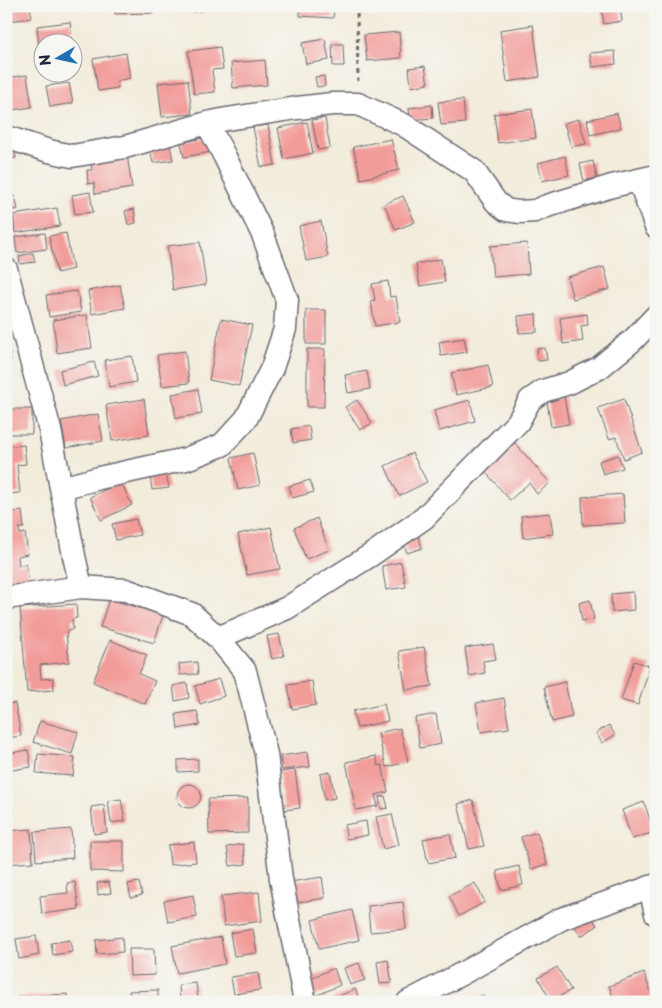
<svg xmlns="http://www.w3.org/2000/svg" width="662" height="1008" font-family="'Playpen Sans',sans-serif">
<rect width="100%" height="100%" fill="#f6f6f2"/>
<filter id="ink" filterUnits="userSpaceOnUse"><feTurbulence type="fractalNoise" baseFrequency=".02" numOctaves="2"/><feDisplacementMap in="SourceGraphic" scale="10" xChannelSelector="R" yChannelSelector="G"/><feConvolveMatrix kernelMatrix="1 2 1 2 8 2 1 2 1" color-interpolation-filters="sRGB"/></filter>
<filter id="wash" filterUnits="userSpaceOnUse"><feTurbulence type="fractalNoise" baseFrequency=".0096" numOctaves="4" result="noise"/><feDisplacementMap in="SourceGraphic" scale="20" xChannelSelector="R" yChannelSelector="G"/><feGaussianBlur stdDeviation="1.12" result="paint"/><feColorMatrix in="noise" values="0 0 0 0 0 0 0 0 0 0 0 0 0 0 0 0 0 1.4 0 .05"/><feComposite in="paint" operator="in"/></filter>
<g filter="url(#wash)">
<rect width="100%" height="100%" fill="#f2ecdb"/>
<g id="blocks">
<path fill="#f29c9a" d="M7,6H30L32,18L9,21Z
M115,6H152L153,13L115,14Z
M192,6H225V7L193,12Z
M300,6H334L333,18L300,16Z
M601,6H620L622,21L604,24Z
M70,22L72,42H42V47H39L37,26Z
M533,25L540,77L507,82L500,30Z
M399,32L401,58L367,61L364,35Z
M325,39L329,60L306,64L302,43Z
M332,44H343L344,66H333Z
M220,47L223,69L212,70L215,92L194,94L188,51Z
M615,51L616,64L592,67L590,53Z
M126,53L130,78L117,81L118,88L98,91L93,59Z
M265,60L267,85L233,88L231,63Z
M425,66L428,84L411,87L409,68Z
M27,75L32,107L6,111V78Z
M324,76L325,86L317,87L315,77Z
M188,80L192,114L162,117L158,83Z
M69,83L73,103L50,107L46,86Z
M463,100L465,123L441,125L438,102Z
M432,105L433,118L410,120L409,108Z
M532,109L536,138L498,143L494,114Z
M617,113L621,128L590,135L587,120Z
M325,118L330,148L318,150L312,120Z
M579,119L586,144L571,147L564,123Z
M307,122L313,153L284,159L278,128Z
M268,125L275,165L261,167L253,127Z
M207,137L211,152L184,157L181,143Z
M391,139L399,170L361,179L353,147Z
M170,145L173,160L153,163L150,149Z
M14,146L16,158L6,160V148Z
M127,154L132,188L95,194L94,183L88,184L87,170H92L90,159Z
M565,156L569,175L542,181L538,163Z
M593,161L597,178L584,181L580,164Z
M90,192L93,212L75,214L72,195Z
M15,196L18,209L6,211V197Z
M403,196L415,222L396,230L384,204Z
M57,208L60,226L15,233L13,215Z
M134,209L136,223L128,225L125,211Z
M321,221L328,257L306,261L299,226Z
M45,233L47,249L17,253L15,237Z
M66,233L73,269L57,273L49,236Z
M200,242L206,285L173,290L167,246Z
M527,243L529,274L493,277L490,246Z
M33,253L35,262L20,264L19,256Z
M441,259L445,282L420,286L416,264Z
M604,267L610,289L573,299L567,277Z
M388,281L390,297L396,296L400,322L375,326L371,301L375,300L372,284Z
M120,285L125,308L92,314L88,291Z
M77,291L81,312L49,317L46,295Z
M306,310H326V344H306Z
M536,314L537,332L519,333L518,316Z
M587,314L588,325L581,326L583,341L563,344L560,318Z
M87,315L92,348L57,353L53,320Z
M221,319L252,325L239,386L209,380Z
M6,337H7L11,361L6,362Z
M464,338L467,352L441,356L439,342Z
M545,348L547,360L538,361L537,349Z
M307,349H325L324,407H307Z
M185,351L189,383L162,386L157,355Z
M132,356L136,382L109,387L105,360Z
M94,362L98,376L63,385L60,370Z
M488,365L493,387L456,395L451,373Z
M367,371L370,389L348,393L345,375Z
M198,389L202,414L176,418L172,394Z
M564,397L569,424L551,427L547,401Z
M144,399L149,435L112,441L106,405Z
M624,399L642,452L624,459L616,437L609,439L598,408Z
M357,400L372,423L360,430L345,407Z
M470,400L475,421L439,431L434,410Z
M6,409H32V434H6Z
M98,414L103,441L66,448L61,421Z
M309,426L311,440L293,443L291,429Z
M513,441L550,483L537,494L529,483L510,500L482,468Z
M24,445L26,464L17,465L20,493L6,494V447Z
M253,453L260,485L238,490L231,458Z
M412,453L427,482L399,496L385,466Z
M618,455L623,468L603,474L599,461Z
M166,473L169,488L152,490L150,476Z
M310,480L314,492L292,498L289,486Z
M121,482L132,505L101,520L90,497Z
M623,494L625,523L583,525L582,497Z
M22,511L24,528H19L20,534L25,533L28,554L18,556L19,566L26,564L29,584L6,587V513Z
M550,513L553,534L523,538L521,516Z
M317,518L329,550L306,559L294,528Z
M136,519L140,535L116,540L112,524Z
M271,527L280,569L247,575L238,534Z
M417,532L422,548L407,553L402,537Z
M401,562L406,587L386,590L382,566Z
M633,592L634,610L612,612L611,594Z
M109,599L163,615L154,643L100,627Z
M590,600L594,619L582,621L579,603Z
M76,604L77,618L72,619L73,629L66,632L69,662L40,665L41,679L53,678L54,690L27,692L20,608Z
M279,634L284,656L272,659L267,636Z
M110,640L147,655L139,674L155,681L145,704L93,682Z
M493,644L496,659L483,661L485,673L469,676L465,648Z
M424,647L432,686L406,690L399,651Z
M634,661L650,666L638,705L621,700Z
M197,662L198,674L180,675L179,664Z
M219,679L224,696L200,704L195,686Z
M312,681L316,705L292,709L288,685Z
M565,682L572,717L552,722L544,687Z
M187,683L189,698L175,701L173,686Z
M504,698L509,728L481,732L476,703Z
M15,703L21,736L6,738V704Z
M384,704L388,721L357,728L353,711Z
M197,711L200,725L178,729L176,714Z
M436,714L441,744L420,748L415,718Z
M40,721L78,732L72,754L33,742Z
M609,725L615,735L602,743L596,733Z
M400,728L408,762L386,767L378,733Z
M651,733H656V761H655Z
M28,750L31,767L6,771V754Z
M308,752L310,767L282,770L280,756Z
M38,754L75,757L73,776L36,773Z
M376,756L378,766L382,765L388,792L375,795L378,806L356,810L346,762Z
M198,759V771L178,772V760Z
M295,770L300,808L284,810L279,772Z
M330,772L335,798L325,800L320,774Z
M177 796a12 12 0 1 1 24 0a12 12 0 1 1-24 0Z
M385,796L388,808L381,809L379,797Z
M248,798V833L209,834L208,799Z
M121,799L125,821L111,823L108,801Z
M473,800L484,846L469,849L458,804Z
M644,802L654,832L632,839L622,810Z
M104,805L107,832L94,834L91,807Z
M392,814L399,845L383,849L376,817Z
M366,821L368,835L347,839L344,825Z
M31,829L33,862L6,864V831Z
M71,829L73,858L36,861L34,832Z
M537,832L547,864L531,869L521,837Z
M450,834L455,858L428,863L423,839Z
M90,841H124V872L90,871Z
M194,842L196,862L170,865L168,845Z
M243,844L246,864L230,866L227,847Z
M519,866L523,885L501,890L497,871Z
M322,877L325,898L294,903L290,882Z
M75,882L79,909L42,914L40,896L68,893L67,883Z
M109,882L111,893L98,895L97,883Z
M139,882L142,895L131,898L128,884Z
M475,883L485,902L459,916L449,896Z
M259,892L262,921L224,926L221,896Z
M193,895L197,917L168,922L164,901Z
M403,902L406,929L370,932L368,906Z
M352,910L359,940L319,949L312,920Z
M592,917L597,926L581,936L575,927Z
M253,929L257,953L234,956L230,933Z
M36,936L39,955L19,959L16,939Z
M122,937L123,952L97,954L96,940Z
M221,937L225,964L177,973L172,946Z
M70,940L72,952L53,955L51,943Z
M129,949H154L155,975L130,976Z
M388,960L392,983L380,984L377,962Z
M359,963L365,980L350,985L344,968Z
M557,967L571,990L551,1001L538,978Z
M334,968L340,985L311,998L304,981Z
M258,973L261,990L234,994L231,977Z
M644,973L654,1001L615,1002L609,986Z
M196,983L198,1000L180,1001L179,985Z
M355,989L361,1002H326Z
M158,990V1002H130L129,991Z
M67,994L68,1002H18V997Z
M483,995L486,1002H468Z"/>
</g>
</g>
<g filter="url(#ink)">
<use href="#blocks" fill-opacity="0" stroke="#6b6973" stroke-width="1"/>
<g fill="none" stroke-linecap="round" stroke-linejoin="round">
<defs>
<path id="street" d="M6,137L49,151L72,156L125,147L207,123L227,119L297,108L332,104H358L404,125L474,171L496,202L506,210L519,212L535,211L547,206L612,186L656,176
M639,180L656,227
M6,269L50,430L74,556L81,587
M61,488L99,478L186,459L222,445L246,419L272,368L285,329L287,300L263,235L224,155L207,123
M6,598L81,587L126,590L192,614L218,638L245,671L266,754L281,879L305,1002
M218,638L287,608L371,555L424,518L518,422L530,400L543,391L569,383L599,368L633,340L656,316
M650,887L656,914
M408,1002L461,974L561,919L656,885"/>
</defs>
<use href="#street" stroke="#6b6973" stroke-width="25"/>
<path stroke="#6b6973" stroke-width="3" stroke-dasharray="4 4" stroke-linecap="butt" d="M357,6L358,81"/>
<use href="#street" stroke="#fff" stroke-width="22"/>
</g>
</g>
<rect width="662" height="1008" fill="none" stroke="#f6f6f2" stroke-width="25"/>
<g transform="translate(58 58) rotate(261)"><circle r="24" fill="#f6f6f2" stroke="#a1a1a9"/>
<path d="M0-4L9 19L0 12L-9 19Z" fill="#1f6fb2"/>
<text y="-8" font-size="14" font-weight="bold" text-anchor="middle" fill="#22223b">N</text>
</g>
</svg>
